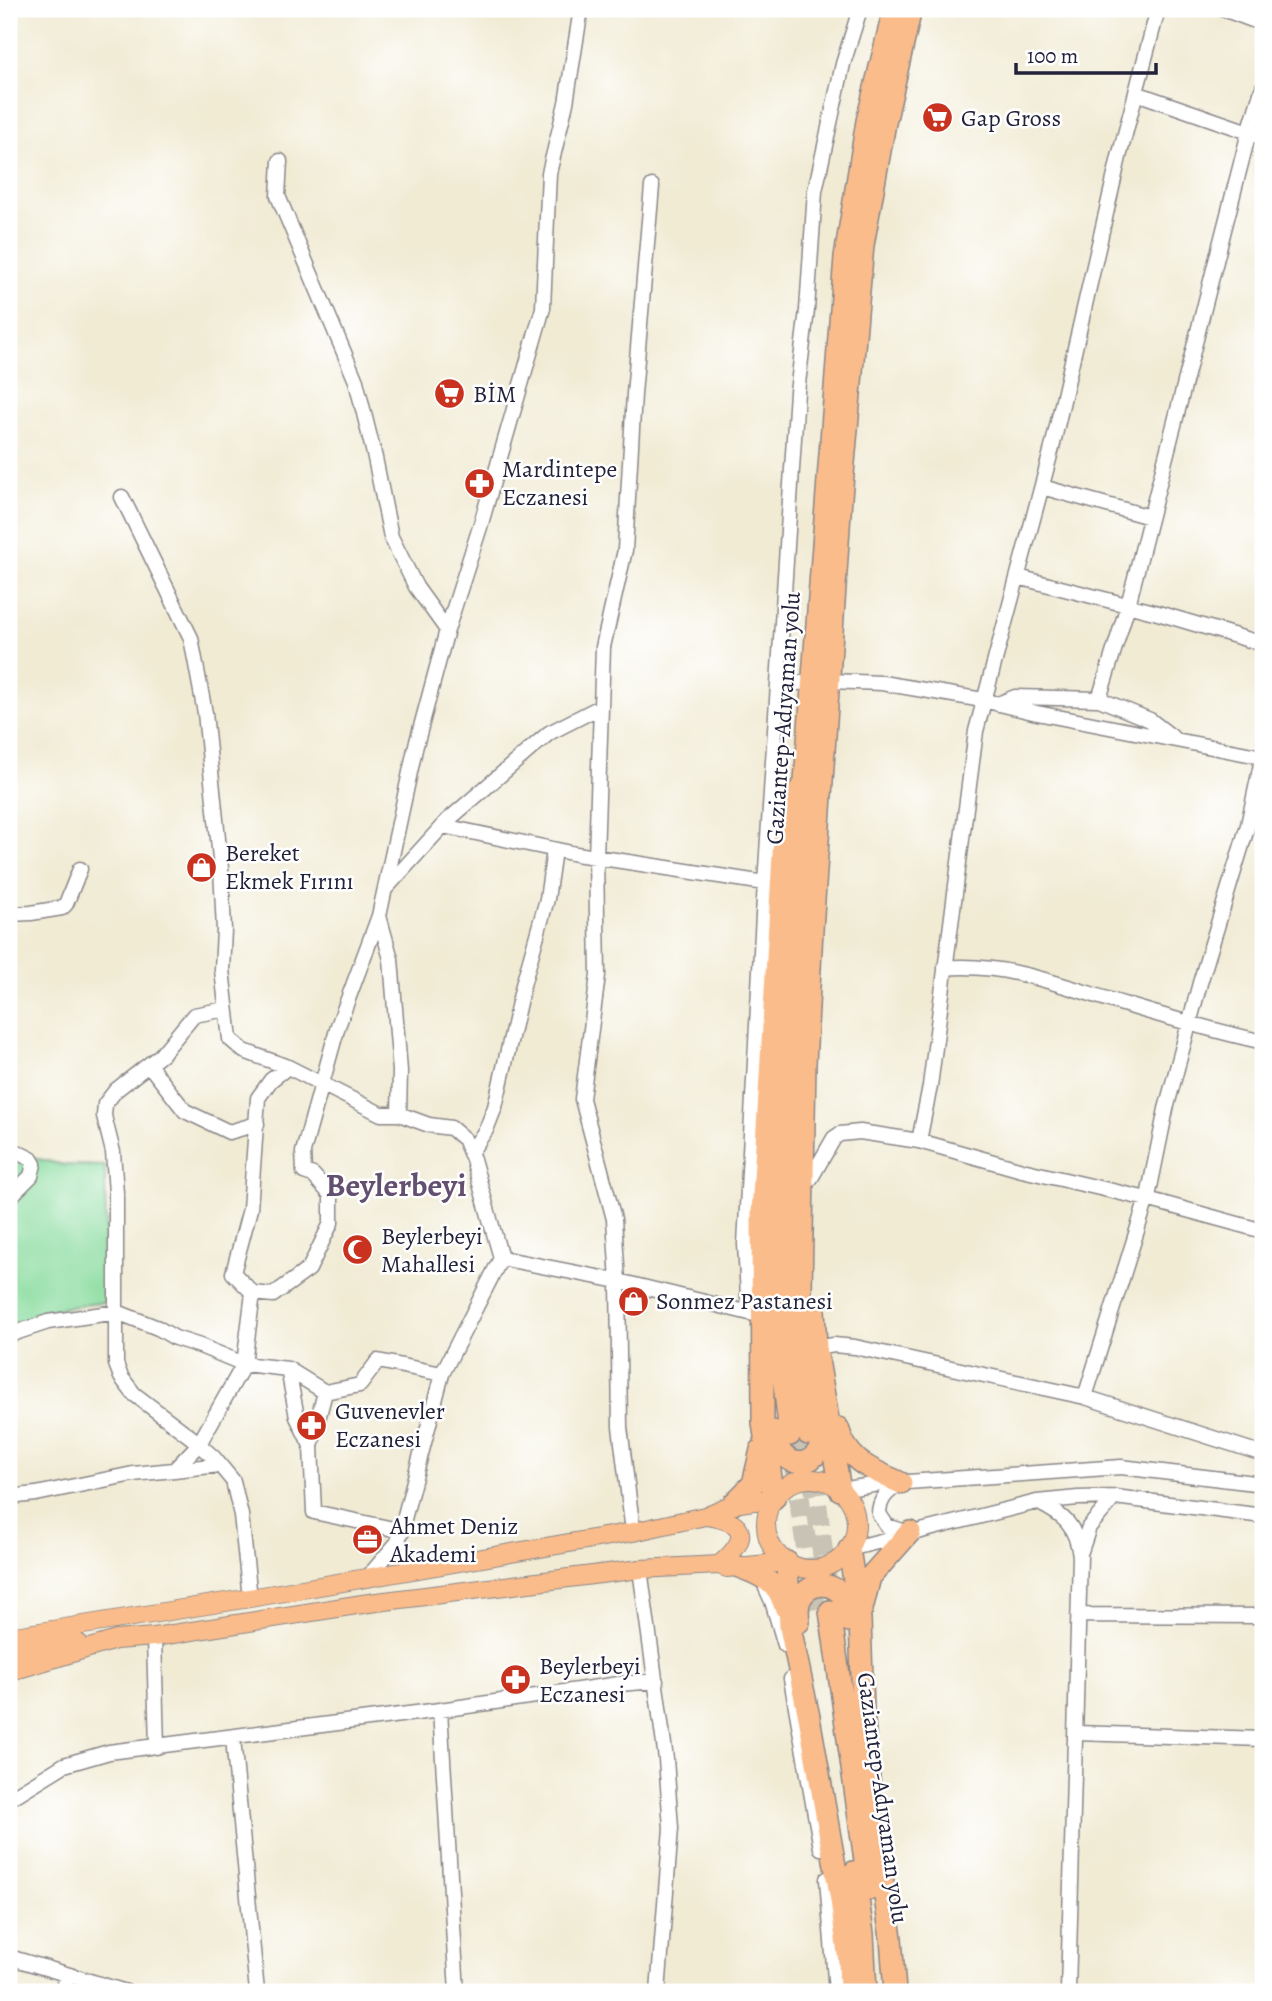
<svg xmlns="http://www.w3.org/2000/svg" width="1272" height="2001" font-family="Alegreya,serif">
<rect width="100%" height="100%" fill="#fff"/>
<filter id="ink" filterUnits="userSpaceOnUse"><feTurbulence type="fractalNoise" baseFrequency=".0143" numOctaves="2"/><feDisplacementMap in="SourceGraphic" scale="14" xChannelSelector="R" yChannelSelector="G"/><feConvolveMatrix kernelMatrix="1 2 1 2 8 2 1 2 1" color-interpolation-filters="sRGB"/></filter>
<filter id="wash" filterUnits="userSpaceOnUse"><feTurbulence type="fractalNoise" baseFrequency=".00686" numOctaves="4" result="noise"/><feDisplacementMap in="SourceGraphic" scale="28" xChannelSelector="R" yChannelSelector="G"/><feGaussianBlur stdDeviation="1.57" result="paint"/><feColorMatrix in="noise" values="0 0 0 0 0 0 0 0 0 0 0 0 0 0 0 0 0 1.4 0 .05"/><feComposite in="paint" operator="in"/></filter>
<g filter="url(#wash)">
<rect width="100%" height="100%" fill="#f1ebd4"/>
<path fill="#88db9d" stroke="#557e6c" stroke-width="2" d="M9,1152L64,1165L105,1166L107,1302L56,1309L9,1329Z"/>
</g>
<g filter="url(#ink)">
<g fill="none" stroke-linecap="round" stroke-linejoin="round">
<path stroke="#c8c3b5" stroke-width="21" stroke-dasharray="21 10" stroke-linecap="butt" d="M790,1435L816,1613
M809,1443L828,1595"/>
<defs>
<path id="minor" d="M1223,9L1263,24
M1136,93L1263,137
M280,161L278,196L356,381L375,458L391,537L416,587L447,630
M1042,487L1150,517
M122,497L191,638L205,713L221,868L224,930L222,970L230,1039L244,1051L288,1067L381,1114H399L429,1125L451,1128L464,1139L473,1159L501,1258L442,1374L398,1542L367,1578
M1018,577L1158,613L1263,644
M779,684L829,681L882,683L983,700L1037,713L1263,757
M1099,699L1128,605L1249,132L1263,87
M998,704L1015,697L1099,699L1150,720L1172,737
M443,826L576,854L765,883
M387,887L447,821L549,733L600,707
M9,914L31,913L62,908L66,904L80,869
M379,916L391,959L400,1071L399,1114
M945,968C1005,962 1066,987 1123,1004C1169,1018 1216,1031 1263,1042
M226,1009L194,1015L161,1055L116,1090L105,1104L104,1116L113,1152L116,1193V1364L121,1377L134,1394L192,1438L214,1458L233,1481L241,1515L250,1598
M149,1065L185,1111L229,1132L257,1124
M919,1141L930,1086L976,731L1052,448L1119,157L1158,9
M9,1148L31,1159L34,1164L31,1176L9,1198
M470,1153L486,1130L495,1107L523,985L547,899L554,850
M811,1178L834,1138L840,1134L860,1132L919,1141L1022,1170L1147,1199L1263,1231
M501,1258L618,1281L758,1315
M253,1293L273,1295L309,1269L331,1223V1195L313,1175L304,1172L303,1152L338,1026L379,916L415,749L447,630L480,527L543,308L549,173L566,103L581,9
M749,1313L745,1244L763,915L797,392L807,310L815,191L843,64L860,9
M9,1335L48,1322L117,1312L158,1328L175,1338L200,1346L244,1364L288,1369L325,1392
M816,1348L834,1345L855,1347L1085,1397L1263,1454
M288,1369L297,1417L311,1446
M1085,1397L1149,1192L1166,1109L1200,983L1248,825L1263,755
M174,1470L220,1465
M900,1484C888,1491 879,1499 879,1514L887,1526L906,1532
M840,1490L879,1484L1121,1467L1263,1484
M9,1497L36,1494L133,1474L174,1470L199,1444L244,1364L253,1293L233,1273L250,1209L258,1098L271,1080L288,1067
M1037,1502C1064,1515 1076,1525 1080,1556L1068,1992
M403,1531L314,1512L311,1446L325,1392L360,1385L378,1361L442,1374
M633,1532L620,1427L618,1281L614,1219L582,1099L598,975L596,857L603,647L625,550L634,394L652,186
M398,1542L413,1570
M849,1549L1037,1502L1078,1498L1115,1497L1263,1516
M1081,1551L1089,1527L1115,1497
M640,1569L666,1759L671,1828L658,1992
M766,1588L772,1601L785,1645
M1079,1615L1263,1616
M154,1637L157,1747
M791,1679L821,1848
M440,1710L457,1992
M1076,1733L1263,1739
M233,1738L257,1992
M9,1799L64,1765L109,1752L440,1710L619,1684L656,1681
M827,1879L836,1992
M9,1957L126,1992
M61,1992L67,1976"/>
<path id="major" d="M766 1524a45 45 0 1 1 90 0a45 45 0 1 1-90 0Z
M707,1516C748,1522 750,1539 719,1565
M9,1637L250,1598L633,1532L705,1516L733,1504L774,1498
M9,1653L78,1643
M9,1672L116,1640L154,1637L369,1603L640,1569L719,1565L727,1568L787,1562"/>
<path id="highway" d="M814,1309L816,1348L840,1490
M838,1428C848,1463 871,1469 901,1483
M773,1431C779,1476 827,1472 823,1424
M808,1434L800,1347L805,1064L812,930L841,498L863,245L885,123L911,9
M790,1435L780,1348L786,1068L794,925L845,257L867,121L894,9
M774,1498L763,1423L762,1213L785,821L800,789
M733,1504L753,1484L761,1450
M849,1549L860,1618L863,1710L871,1801L891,1938L895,1992
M787,1562L790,1627L809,1717L841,1900L849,1962L850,1992
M739,1567C762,1575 778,1583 785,1607
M862,1609L870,1577L910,1532
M830,1611L869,1889
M799,1622C798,1614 797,1607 800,1600C807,1583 830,1580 842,1595C847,1602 847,1613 849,1621
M854,1872L863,1934L866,1992"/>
</defs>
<use href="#minor" stroke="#8a8688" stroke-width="17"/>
<use href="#major" stroke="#8a8688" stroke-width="20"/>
<use href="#highway" stroke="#8a8688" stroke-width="24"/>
<use href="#minor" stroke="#fff" stroke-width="14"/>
<use href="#major" stroke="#fabc8b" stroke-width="18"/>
<use href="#highway" stroke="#fabc8b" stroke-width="21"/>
</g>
</g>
<defs>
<symbol id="supermarket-disc" viewBox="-11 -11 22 22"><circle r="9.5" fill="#c8321e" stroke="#fff"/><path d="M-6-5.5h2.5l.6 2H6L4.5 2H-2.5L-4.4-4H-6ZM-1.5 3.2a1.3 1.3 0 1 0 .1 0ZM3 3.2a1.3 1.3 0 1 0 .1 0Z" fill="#fff"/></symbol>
<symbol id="pharmacy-disc" viewBox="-11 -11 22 22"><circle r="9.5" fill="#c8321e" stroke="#fff"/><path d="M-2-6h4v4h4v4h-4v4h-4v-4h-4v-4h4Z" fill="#fff"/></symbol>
<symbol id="shop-disc" viewBox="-11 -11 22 22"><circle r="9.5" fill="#c8321e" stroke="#fff"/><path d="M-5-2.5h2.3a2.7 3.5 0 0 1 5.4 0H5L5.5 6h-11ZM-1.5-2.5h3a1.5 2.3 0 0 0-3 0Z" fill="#fff"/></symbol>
<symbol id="mosque-disc" viewBox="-11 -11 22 22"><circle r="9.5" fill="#c8321e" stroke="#fff"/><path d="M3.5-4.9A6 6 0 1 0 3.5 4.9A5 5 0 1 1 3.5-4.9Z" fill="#fff"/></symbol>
<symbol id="office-disc" viewBox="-11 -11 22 22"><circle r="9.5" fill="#c8321e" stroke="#fff"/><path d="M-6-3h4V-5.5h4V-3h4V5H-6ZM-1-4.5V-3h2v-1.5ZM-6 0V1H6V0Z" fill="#fff"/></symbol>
</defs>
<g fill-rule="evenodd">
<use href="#supermarket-disc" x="920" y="100" width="35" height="35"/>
<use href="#supermarket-disc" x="432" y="376" width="35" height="35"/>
<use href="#pharmacy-disc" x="462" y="466" width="35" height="35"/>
<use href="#shop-disc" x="184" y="850" width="35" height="35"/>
<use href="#mosque-disc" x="340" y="1232" width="35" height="35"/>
<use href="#shop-disc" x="616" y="1284" width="35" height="35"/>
<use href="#pharmacy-disc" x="294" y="1408" width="35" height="35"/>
<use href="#office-disc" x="350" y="1522" width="35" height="35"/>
<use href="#pharmacy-disc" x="498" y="1662" width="35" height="35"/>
</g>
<g text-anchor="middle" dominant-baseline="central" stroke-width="5" stroke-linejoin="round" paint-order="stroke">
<g font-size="24" fill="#22223b" stroke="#fff" text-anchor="start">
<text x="961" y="118">Gap Gross</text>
<text x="473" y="394">BİM</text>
<text x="502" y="469">Mardintepe<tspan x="502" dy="28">Eczanesi</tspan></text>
<text x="225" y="853">Bereket<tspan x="225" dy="28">Ekmek Fırını</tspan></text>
<text x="381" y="1236">Beylerbeyi<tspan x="381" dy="28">Mahallesi</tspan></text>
<text x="656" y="1301">Sonmez Pastanesi</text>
<text x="335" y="1411">Guvenevler<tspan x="335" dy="28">Eczanesi</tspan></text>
<text x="390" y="1526">Ahmet Deniz<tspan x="390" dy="28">Akademi</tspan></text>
<text x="539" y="1666">Beylerbeyi<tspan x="539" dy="28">Eczanesi</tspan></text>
</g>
<g font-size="24" fill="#22223b" stroke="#fff">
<text transform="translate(783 718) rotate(-86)">Gaziantep-Adıyaman yolu</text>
<text transform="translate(883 1798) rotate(82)">Gaziantep-Adıyaman yolu</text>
</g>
<g font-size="32" font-weight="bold" fill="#634f70" stroke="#fff">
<text x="396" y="1185">Beylerbeyi</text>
</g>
</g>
<rect width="1272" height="2001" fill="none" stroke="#fff" stroke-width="35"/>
<path d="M1016 63v10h140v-10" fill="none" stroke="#22223b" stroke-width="3.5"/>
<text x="1027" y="63" font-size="21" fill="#22223b" stroke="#ffffff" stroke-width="5" paint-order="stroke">100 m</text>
</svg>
